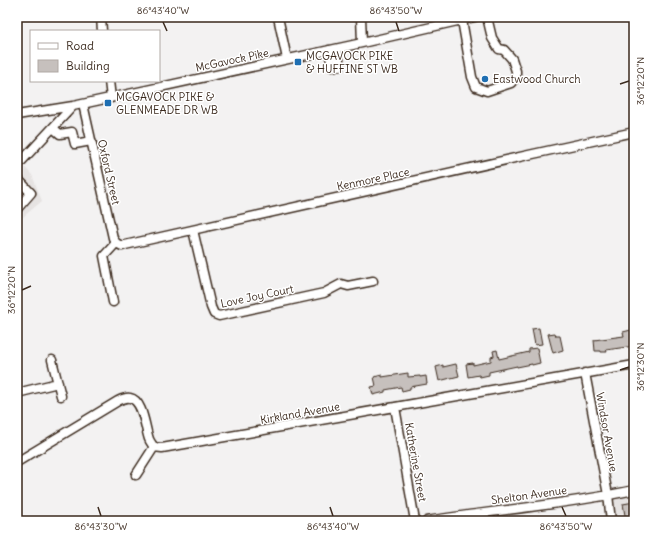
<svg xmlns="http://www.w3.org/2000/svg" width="651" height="538" font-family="Delius,sans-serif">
<rect width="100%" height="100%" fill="#f3f2f2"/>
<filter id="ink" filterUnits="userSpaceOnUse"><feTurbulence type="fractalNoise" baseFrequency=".025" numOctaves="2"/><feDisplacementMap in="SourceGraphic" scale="8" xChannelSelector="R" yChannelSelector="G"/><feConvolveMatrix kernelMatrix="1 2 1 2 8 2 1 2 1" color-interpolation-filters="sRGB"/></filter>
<g filter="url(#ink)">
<path fill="#e6e3e2" d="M17,159L32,175L42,201L17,222Z
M634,490V521H611L608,495Z"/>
<path fill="#c6c0bd" stroke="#3b2a1e" d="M539,328L542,344L535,345L532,329Z
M631,330L634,346L606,350L607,352H601V351H595L594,340L624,336L623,332Z
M555,333L556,336H560L563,350L553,353L548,334Z
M537,348L540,363L532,365V364L517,367V366L489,372V375L480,377L479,375L468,377L466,364L473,363V365L491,361V357L494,356L493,351L497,350L499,359L529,352V349Z
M456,364L459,376L439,381L436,367L443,365V367Z
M408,373V377L420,376V377L426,376L427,384L410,387V389L402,391L401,387L385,390V392L373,395L371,387L376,386L374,377L382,375V377Z
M634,502V521H626L623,504Z"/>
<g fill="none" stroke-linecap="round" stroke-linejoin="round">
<defs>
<path id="minor" d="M101,17L102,31
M278,17L287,59
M361,17L362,43
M462,20L472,77L476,87L487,91L511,83L516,77V71L512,59L504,50L499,49L492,38L487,17
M329,50L332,67L340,66L337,49
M109,81L111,98
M83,104L113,238L116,243
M17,115L73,106L362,43L475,17
M53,128L60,134L72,132L75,144L91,141
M17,166L73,106
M17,178L31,193L17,209
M193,230L211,307L214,314L219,316L324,293L341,284L348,286L373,281
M116,243L122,246L125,245L533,154L634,132
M113,302L104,256L116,243
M52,360L61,396
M585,373L608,495L611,521
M17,393L58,383
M395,407L415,521
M17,462L118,401C122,399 126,397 130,398C143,400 145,428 149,439C150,442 152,444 154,447L162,448L634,365
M136,475L154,447
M427,521C496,510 566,505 634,490"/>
</defs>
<use href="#minor" stroke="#3b2a1e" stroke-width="11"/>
<use href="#minor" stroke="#fff" stroke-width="8"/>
</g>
</g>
<path fill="none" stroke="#3b2a1e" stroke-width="1.5" d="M163,22L167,31M396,22L399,31M620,84L629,81M22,290L31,286M620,370L629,367M98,507L101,516M330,507L333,516M562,507L566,516"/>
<g fill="#1f6fb2" stroke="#fff" stroke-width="1.5">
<rect x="294" y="58" width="8" height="8" rx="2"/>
<circle cx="485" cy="79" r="4"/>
<rect x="104" y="99" width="8" height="8" rx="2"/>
</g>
<g text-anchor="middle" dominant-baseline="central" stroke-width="3" stroke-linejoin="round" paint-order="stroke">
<g font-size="11" fill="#3b2a1e" stroke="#fff" text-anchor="start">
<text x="306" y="56">MCGAVOCK PIKE<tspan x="306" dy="13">&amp; HUFFINE ST WB</tspan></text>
<text x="493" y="79">Eastwood Church</text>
<text x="116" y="97">MCGAVOCK PIKE &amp;<tspan x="116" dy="13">GLENMEADE DR WB</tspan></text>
</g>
<g font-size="11" fill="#3b2a1e" stroke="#fff">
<text transform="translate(232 60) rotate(-12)">McGavock Pike</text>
<text transform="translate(109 172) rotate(77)">Oxford Street</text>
<text transform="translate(373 179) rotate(-12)">Kenmore Place</text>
<text transform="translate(257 296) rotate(-12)">Love Joy Court</text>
<text transform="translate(300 413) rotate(-10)">Kirkland Avenue</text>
<text transform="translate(607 432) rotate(80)">Windsor Avenue</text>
<text transform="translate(416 462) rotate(80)">Katherine Street</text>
<text transform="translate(529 495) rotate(-8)">Shelton Avenue</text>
</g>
</g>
<rect width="651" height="538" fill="none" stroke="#fff" stroke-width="44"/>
<rect x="30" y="30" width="130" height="52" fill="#ffffff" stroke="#b1aaa5"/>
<rect x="38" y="43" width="20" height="6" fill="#ffffff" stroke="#b1aaa5"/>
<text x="66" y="50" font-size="12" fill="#3b2a1e">Road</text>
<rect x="38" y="60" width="20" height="12" fill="#c6c0bd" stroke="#b1aaa5"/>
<text x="66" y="70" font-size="12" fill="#3b2a1e">Building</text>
<rect x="22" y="22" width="607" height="494" fill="none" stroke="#3b2a1e" stroke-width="1.5"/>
<g font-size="10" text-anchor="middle" fill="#3b2a1e">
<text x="163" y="14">86°43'40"W</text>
<text x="396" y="14">86°43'50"W</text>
<text transform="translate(640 81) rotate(-90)" y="4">36°12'20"N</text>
<text transform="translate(11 290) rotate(-90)" y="4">36°12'20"N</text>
<text transform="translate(640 367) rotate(-90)" y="4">36°12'30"N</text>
<text x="101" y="530">86°43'30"W</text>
<text x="333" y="530">86°43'40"W</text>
<text x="566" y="530">86°43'50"W</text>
</g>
</svg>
